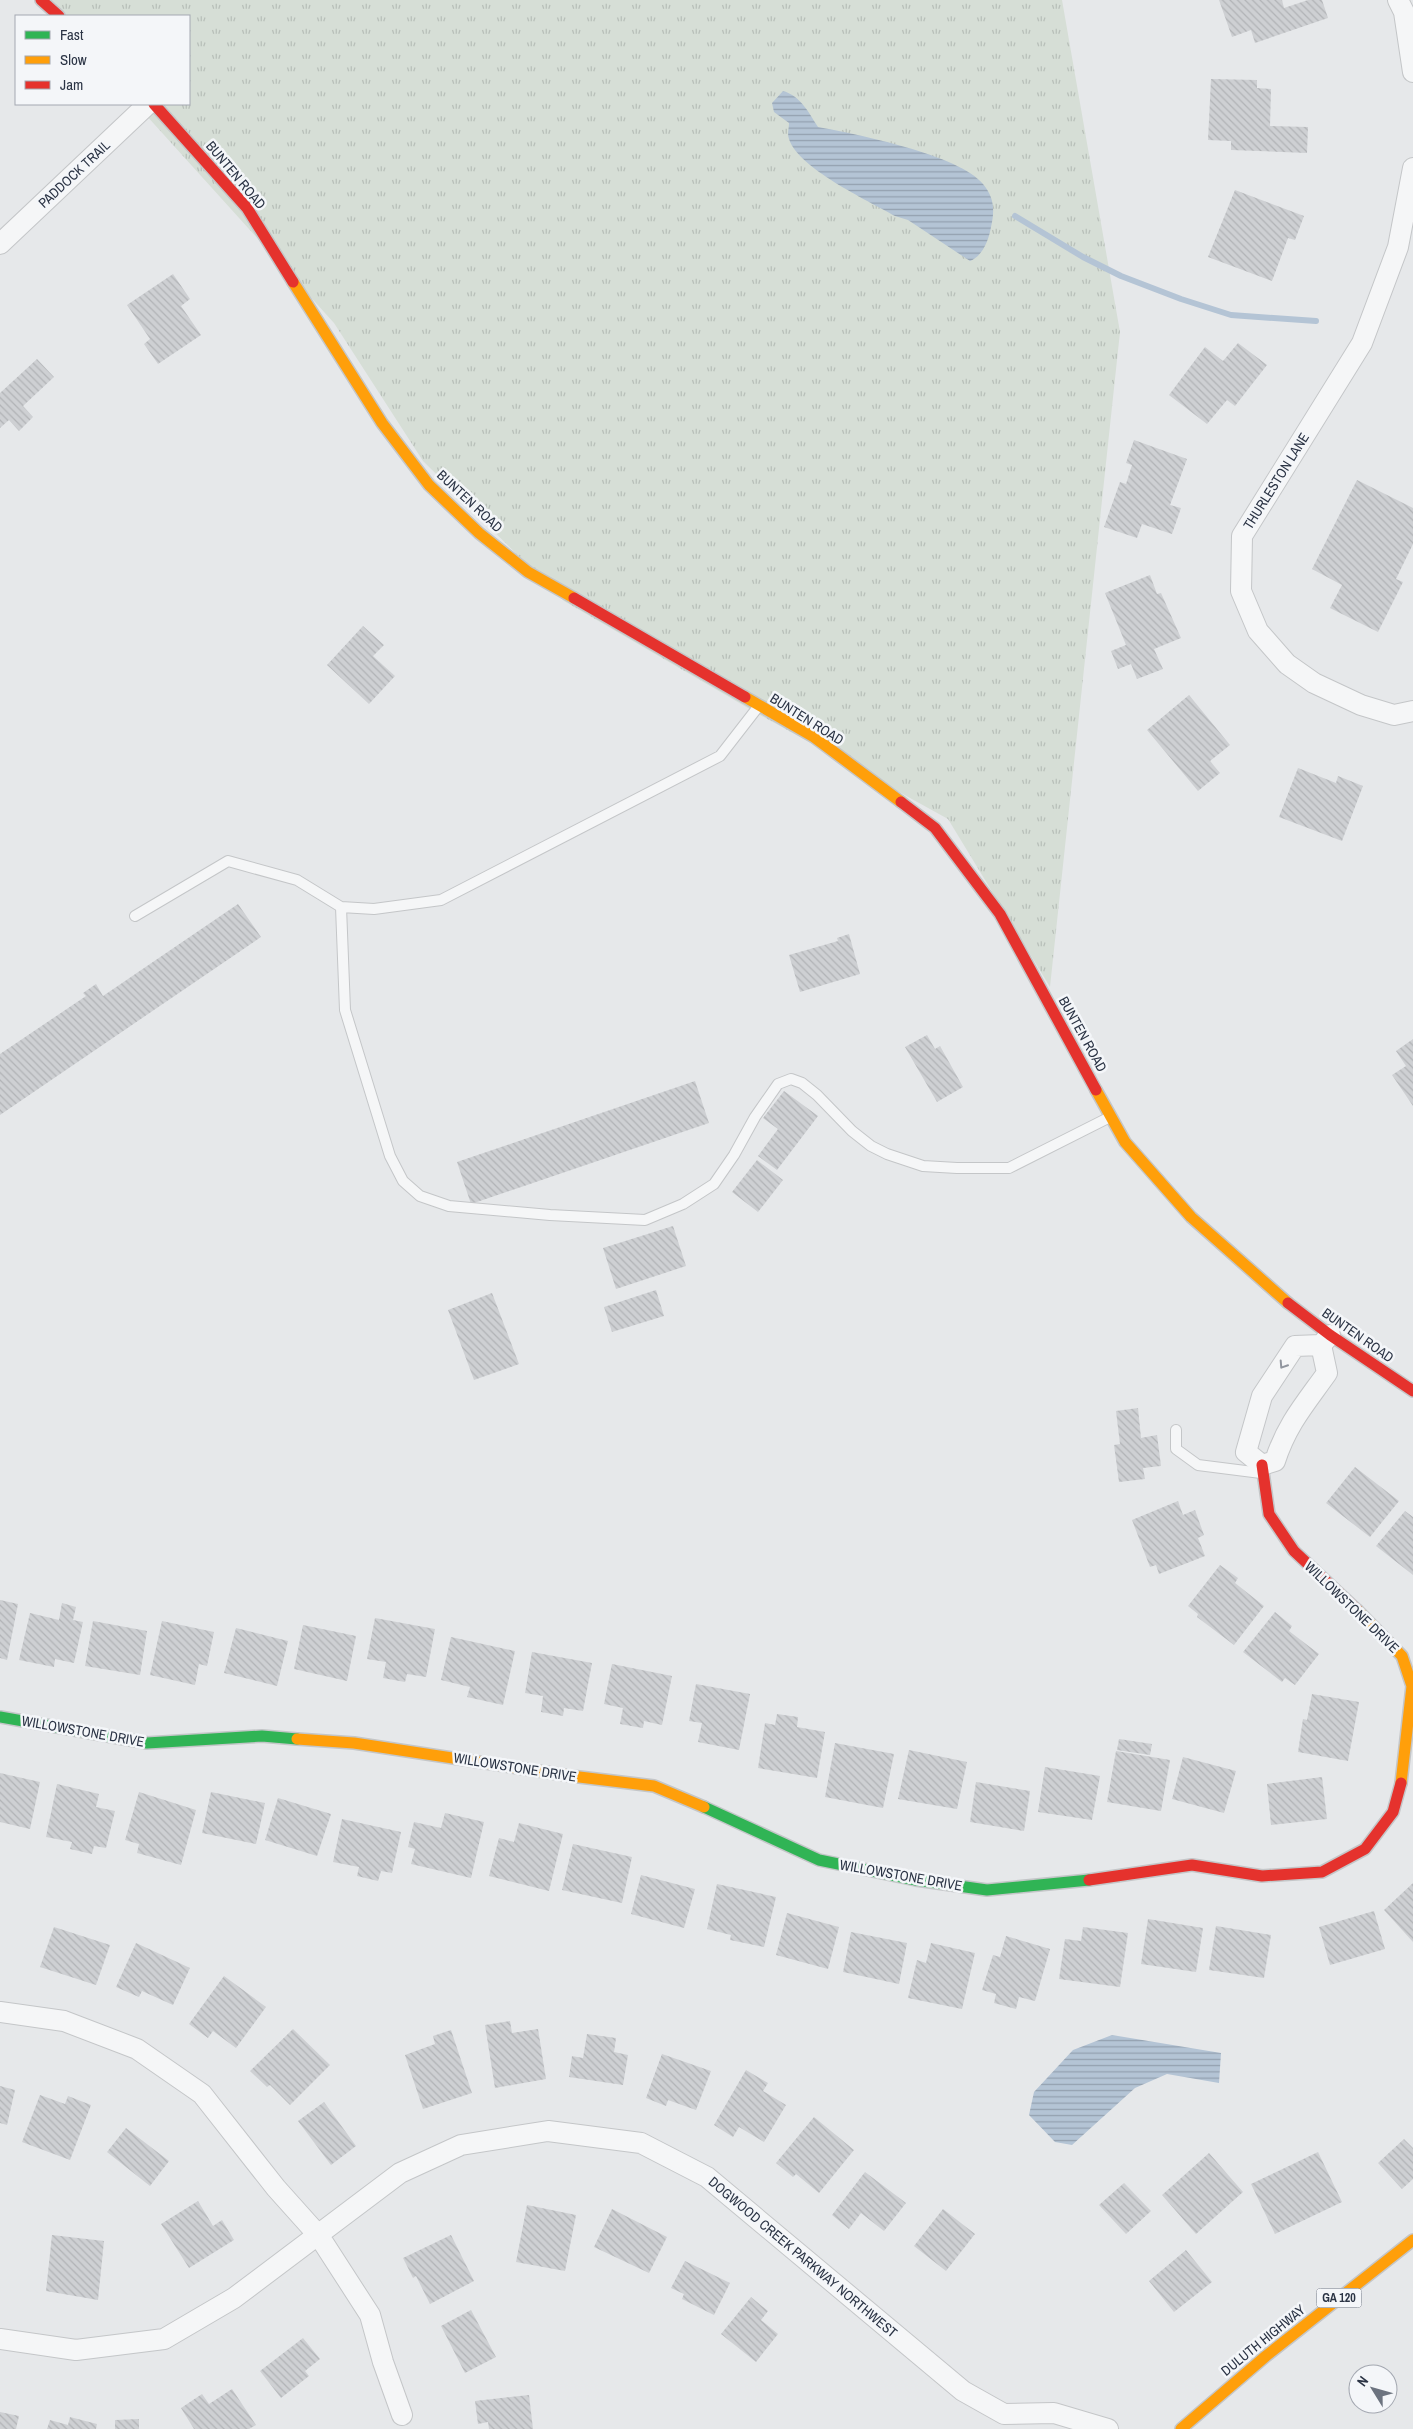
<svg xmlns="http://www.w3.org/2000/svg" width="1413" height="2429" font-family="'Archivo Narrow',sans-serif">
<defs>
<pattern id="grass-tufts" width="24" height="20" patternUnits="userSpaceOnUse" patternTransform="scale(1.25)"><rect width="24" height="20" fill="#d6ded6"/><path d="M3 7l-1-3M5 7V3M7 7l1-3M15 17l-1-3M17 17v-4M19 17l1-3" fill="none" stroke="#b8bfb9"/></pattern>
<pattern id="water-rules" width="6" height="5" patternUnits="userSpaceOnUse" patternTransform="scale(1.25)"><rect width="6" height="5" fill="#b4c4d5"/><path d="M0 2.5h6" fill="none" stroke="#93a0af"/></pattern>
<pattern id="building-back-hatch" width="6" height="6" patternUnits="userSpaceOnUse" patternTransform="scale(1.25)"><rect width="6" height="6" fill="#ced0d3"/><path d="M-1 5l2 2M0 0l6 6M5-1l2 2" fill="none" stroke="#b1b3b6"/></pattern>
</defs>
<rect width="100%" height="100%" fill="#e6e8ea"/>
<path fill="url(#grass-tufts)" d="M36,0H1062L1120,332L1050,987L948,819L760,715L564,601L423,461L334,323L136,104H189V16H52Z"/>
<path fill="url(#water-rules)" d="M783,91C801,96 809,113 818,127C856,134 960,155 983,184C994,197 995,210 991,227C989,239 983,256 970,261L908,220L895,216C867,200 798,168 789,139C787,134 789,128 789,123L774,112L772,103Z
M1112,2035L1221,2053L1219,2083L1167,2074L1135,2088L1072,2145L1055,2142L1029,2115L1034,2092L1073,2050Z"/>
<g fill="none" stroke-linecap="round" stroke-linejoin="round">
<path stroke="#b4c4d5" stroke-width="6" d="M1015,216L1083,257L1121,276L1181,299L1231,315L1316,321"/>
</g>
<path fill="url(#building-back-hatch)" d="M1219,0H1282L1284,8L1308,0H1322L1328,18L1255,43L1251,30L1232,37Z
M1211,79L1257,80V88L1271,89L1270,126L1308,127L1307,153L1231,150V141L1208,140Z
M1235,190L1304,216L1295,240L1288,238L1272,281L1208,257Z
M173,274L190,299L181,306L201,335L158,364L144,344L150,339L127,305Z
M1238,343L1267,365L1235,406L1227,400L1207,424L1169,395L1205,347L1223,361Z
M37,359L54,377L23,406L33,417L19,431L9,420L0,428V393Z
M1134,440L1187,459L1170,505L1181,508L1172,534L1142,524L1137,538L1104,527L1120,482L1126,484L1132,465L1126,463Z
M1357,480L1413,508V544L1396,579L1403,582L1378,632L1330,608L1342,585L1312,569Z
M1150,575L1157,594L1161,593L1181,638L1154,649L1163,669L1137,679L1131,664L1118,669L1111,651L1126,645L1105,593Z
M363,626L384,645L373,656L395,676L369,704L327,665Z
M1189,695L1230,745L1210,761L1220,773L1198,791L1147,730Z
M1298,768L1336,783L1338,776L1363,786L1342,841L1279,817Z
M238,904L261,937L0,1115V1054L86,996L83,993L96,984L103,996Z
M849,934L860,974L800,992L789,955L838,941L837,938Z
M927,1035L935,1049L940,1046L963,1087L937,1102L905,1047Z
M1413,1039V1106L1392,1075L1406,1066L1396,1051Z
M695,1081L709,1123L471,1204L457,1162Z
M784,1091L818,1116L777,1170L758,1156L778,1129L763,1118Z
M757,1160L783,1180L758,1212L732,1192Z
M673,1226L686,1266L616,1289L603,1248Z
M656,1290L664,1316L612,1332L604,1307Z
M492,1293L519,1364L474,1380L448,1310Z
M1138,1408L1141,1438L1157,1435L1161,1466L1143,1468L1145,1479L1119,1482L1114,1445L1120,1444L1116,1411Z
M1355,1467L1399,1501L1370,1537L1326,1503Z
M1178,1501L1183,1515L1195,1510L1204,1535L1198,1538L1205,1556L1159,1574L1156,1565L1150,1567L1132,1520Z
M1405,1511L1413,1517V1575L1376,1546Z
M1220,1565L1238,1578L1235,1583L1264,1606L1234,1645L1197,1617L1198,1614L1188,1606Z
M0,1600L18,1604L7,1660L0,1658Z
M62,1603L76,1607L73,1620L83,1622L74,1663L55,1659L54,1667L19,1660L30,1613L59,1620Z
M1275,1612L1292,1626L1289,1631L1319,1654L1295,1685L1285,1678L1282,1682L1243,1652Z
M375,1618L435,1629L426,1677L407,1674L405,1682L383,1678L386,1662L367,1659Z
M93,1621L147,1631L140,1675L85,1666Z
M162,1621L214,1632L207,1666L199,1664L195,1685L150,1675Z
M303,1625L356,1636L347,1681L294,1669Z
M236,1628L288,1641L277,1686L224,1673Z
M451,1637L515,1651L503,1705L467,1697L470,1687L441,1680Z
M532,1652L592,1663L583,1711L564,1708L563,1716L541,1712L543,1696L525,1693Z
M612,1664L672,1676L662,1725L644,1721L643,1728L620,1724L623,1708L604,1704Z
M696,1684L750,1694L739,1750L698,1742L702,1723L689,1721Z
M1312,1694L1359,1702L1348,1761L1298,1752L1303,1719L1307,1720Z
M777,1714L798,1717L797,1727L825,1732L817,1778L758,1768L765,1723L775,1725Z
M1119,1739L1152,1744L1150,1755L1117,1750Z
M835,1743L894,1754L883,1808L825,1797Z
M909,1750L967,1762L957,1809L898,1799Z
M1116,1751L1170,1760L1161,1811L1107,1802Z
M1183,1757L1236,1771L1224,1813L1172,1799Z
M1045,1767L1100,1776L1092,1820L1038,1812Z
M0,1773L40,1782L30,1829L0,1822Z
M1322,1777L1327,1819L1271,1825L1267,1784Z
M976,1782L1030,1791L1024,1831L970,1822Z
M57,1784L99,1794L96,1807L115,1811L106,1848L94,1846L92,1854L70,1849L72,1842L46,1837Z
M139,1792L196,1810L181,1865L137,1853L139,1844L125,1840Z
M211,1792L265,1803L256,1844L202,1833Z
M278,1798L331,1814L317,1856L265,1840Z
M445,1813L484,1822L471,1878L411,1864L415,1849L408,1847L414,1822L441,1828Z
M342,1819L401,1832L392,1873L381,1871L378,1881L357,1876L359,1867L333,1862Z
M519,1823L563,1834L549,1891L489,1876L499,1838L514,1842Z
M573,1844L632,1857L622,1903L562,1890Z
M641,1875L695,1889L684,1928L631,1914Z
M1413,1883V1942L1384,1910Z
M717,1884L776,1897L764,1947L730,1940L731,1935L707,1929Z
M1374,1911L1385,1949L1330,1965L1319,1927Z
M787,1913L839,1927L828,1969L776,1955Z
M1148,1919L1203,1928L1196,1972L1141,1964Z
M1216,1926L1271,1935L1264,1978L1209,1970Z
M54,1927L110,1945L96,1985L40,1967Z
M1083,1927L1128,1933L1120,1987L1059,1979L1065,1939L1081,1941Z
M851,1932L907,1943L899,1984L843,1972Z
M1006,1936L1050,1949L1035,2001L1019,1997L1016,2009L994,2003L996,1994L982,1990L993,1955L1000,1957Z
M136,1943L190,1968L173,2005L142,1991L139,1997L116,1987Z
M931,1943L975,1953L962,2009L908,1998L917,1960L926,1963Z
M224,1976L266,2007L236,2048L213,2031L208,2038L189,2024Z
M510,2021L512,2033L538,2029L546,2079L495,2088L485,2025Z
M293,2029L330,2065L290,2105L270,2085L267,2087L250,2071Z
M451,2030L472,2093L423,2109L405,2055L435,2044L433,2036Z
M587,2034L616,2038L614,2052L628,2055L623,2085L569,2077L572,2056L583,2058Z
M662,2054L711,2071L696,2110L668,2100L666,2106L646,2098Z
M746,2070L768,2083L763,2091L786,2105L764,2142L739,2127L733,2137L714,2125Z
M0,2086L15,2090L7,2125L0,2123Z
M40,2095L65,2104L68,2096L91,2105L70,2160L22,2142Z
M324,2102L356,2146L331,2165L298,2121Z
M814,2117L854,2150L819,2193L796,2174L793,2177L776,2163Z
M126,2128L169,2161L150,2186L107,2152Z
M1404,2139L1413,2148V2179L1402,2189L1378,2163Z
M1318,2152L1342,2202L1275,2234L1251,2184Z
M1209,2153L1243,2192L1196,2234L1162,2195Z
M865,2172L906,2203L884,2231L861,2213L849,2229L832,2215Z
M1124,2183L1151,2211L1126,2234L1099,2205Z
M198,2201L213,2226L222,2220L234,2240L189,2268L161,2224Z
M527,2205L576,2215L565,2271L516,2262Z
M612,2209L667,2237L649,2273L594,2247Z
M943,2209L975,2234L946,2271L914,2246Z
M52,2235L104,2241L98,2300L46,2291Z
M451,2235L474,2281L430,2304L416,2276L413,2278L403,2258Z
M1186,2250L1212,2282L1174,2312L1149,2281Z
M685,2261L730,2283L714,2315L682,2299L684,2294L671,2288Z
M751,2297L768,2311L761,2320L778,2334L756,2362L721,2334Z
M471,2310L496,2357L465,2373L441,2326Z
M303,2338L320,2359L305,2371L309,2376L281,2398L260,2371Z
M232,2389L256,2425L249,2429H194L181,2408L202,2394L209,2404Z
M529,2395L533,2429H489L488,2422L478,2424L475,2401Z
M0,2412L19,2416L16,2429H0Z
M70,2417L97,2424L96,2429H47L50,2420L68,2425Z
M139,2419V2429H115V2420Z"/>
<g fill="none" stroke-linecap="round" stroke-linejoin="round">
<defs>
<path id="lane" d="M341,907L345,1010L390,1156L403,1181L420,1196L449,1206L550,1215L645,1220L683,1204L714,1184L734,1155L755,1117L778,1084L791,1079L802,1083L817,1095L852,1131L871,1146L887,1154L923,1166L957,1168H1009L1110,1117
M135,916L228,861L297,880L341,907L374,909L441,900L720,756L758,707
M1176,1430V1449L1198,1465L1261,1473"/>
<path id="street" d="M1398,0L1404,12L1413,72
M1413,168L1398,247L1362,343L1242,536L1241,591L1258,631L1287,664L1314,683L1361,705L1394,715L1413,711
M0,244L148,104
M1321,1345L1327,1373C1305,1404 1287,1424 1275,1461L1262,1465L1246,1452L1262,1396L1295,1346L1321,1345L1330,1335
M0,2012L64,2021L137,2049L202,2094L276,2188L319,2236L370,2315L383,2362L402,2415
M0,2339L76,2350L164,2339L234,2298L400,2173L461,2145L548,2131L641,2143L707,2177L963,2391L1004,2414L1054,2413L1108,2429"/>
<path id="fast" d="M0,1717L147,1743L262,1736L297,1739
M704,1807L819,1860L916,1880L987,1890L1089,1880"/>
<path id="slow" d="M293,282L382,423L429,485L479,533L528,572L574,598
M745,697L814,737L901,802
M1096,1090L1125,1142L1191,1217L1288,1303
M1357,1610L1402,1656L1412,1686L1401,1783
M297,1739L354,1743L571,1776L654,1786L704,1807
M1181,2429L1266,2356L1413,2240"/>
<path id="jam" d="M41,0L59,16
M154,104L247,208L293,282
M574,598L745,697
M901,802L935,828L1000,914L1096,1090
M1288,1303L1330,1335L1413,1391
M1262,1465L1269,1514L1294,1551L1357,1610
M1089,1880L1192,1865L1262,1876L1322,1872L1365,1849L1393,1812L1401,1783"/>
</defs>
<use href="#lane" stroke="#c4c6c8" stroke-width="12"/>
<use href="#street" stroke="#c4c6c8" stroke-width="22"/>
<use href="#fast" stroke="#c4c6c8" stroke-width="14"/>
<use href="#slow" stroke="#c4c6c8" stroke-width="14"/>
<use href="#jam" stroke="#c4c6c8" stroke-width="14"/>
<use href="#lane" stroke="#f5f6f7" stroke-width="10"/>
<use href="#street" stroke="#f5f6f7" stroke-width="20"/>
<use href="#fast" stroke="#30b455" stroke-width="11"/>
<use href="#slow" stroke="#ff9f0a" stroke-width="11"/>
<use href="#jam" stroke="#e5322d" stroke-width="11"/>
</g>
<defs><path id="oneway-chevron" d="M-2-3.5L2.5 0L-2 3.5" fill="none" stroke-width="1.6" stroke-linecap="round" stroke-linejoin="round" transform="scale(1.25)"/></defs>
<use stroke="#90959e" href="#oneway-chevron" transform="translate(1283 1365) rotate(123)"/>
<g text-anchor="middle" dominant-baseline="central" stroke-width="5" stroke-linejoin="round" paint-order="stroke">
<rect fill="#f4f6f9" stroke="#676e7b" stroke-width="1" x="1316.5" y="2288.5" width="45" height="19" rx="4"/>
<g font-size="12" font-weight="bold" fill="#2b3445">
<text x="1339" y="2298">GA 120</text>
</g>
<g font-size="14" fill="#2b3445" stroke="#f4f6f9">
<text transform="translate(74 174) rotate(-43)">PADDOCK TRAIL</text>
<text transform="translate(236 175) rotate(50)">BUNTEN ROAD</text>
<text transform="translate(1276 481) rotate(-58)">THURLESTON LANE</text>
<text transform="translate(470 501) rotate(43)">BUNTEN ROAD</text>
<text transform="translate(807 719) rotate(32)">BUNTEN ROAD</text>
<text transform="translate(1083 1034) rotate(61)">BUNTEN ROAD</text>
<text transform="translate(1358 1335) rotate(35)">BUNTEN ROAD</text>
<text transform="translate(1352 1607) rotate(44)">WILLOWSTONE DRIVE</text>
<text transform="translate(83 1731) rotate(10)">WILLOWSTONE DRIVE</text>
<text transform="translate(515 1767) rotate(9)">WILLOWSTONE DRIVE</text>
<text transform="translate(901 1875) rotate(10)">WILLOWSTONE DRIVE</text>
<text transform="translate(803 2257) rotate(40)">DOGWOOD CREEK PARKWAY NORTHWEST</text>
<text transform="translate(1263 2340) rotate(-39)">DULUTH HIGHWAY</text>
</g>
</g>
<rect x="15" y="15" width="175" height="90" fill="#f4f6f9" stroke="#a4a8b1"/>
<rect x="25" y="31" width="25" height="8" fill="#30b455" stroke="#a4a8b1"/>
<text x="60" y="40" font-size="15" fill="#2b3445">Fast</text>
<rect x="25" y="56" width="25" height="8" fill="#ff9f0a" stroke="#a4a8b1"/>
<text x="60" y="65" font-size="15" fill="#2b3445">Slow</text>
<rect x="25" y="81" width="25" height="8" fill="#e5322d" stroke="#a4a8b1"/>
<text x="60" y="90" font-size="15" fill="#2b3445">Jam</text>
<g transform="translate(1373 2389) rotate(307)"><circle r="24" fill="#f4f6f9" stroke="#a4a8b1"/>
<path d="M0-4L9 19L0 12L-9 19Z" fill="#6c737f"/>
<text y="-8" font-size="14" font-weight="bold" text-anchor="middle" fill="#2b3445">N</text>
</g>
</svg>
